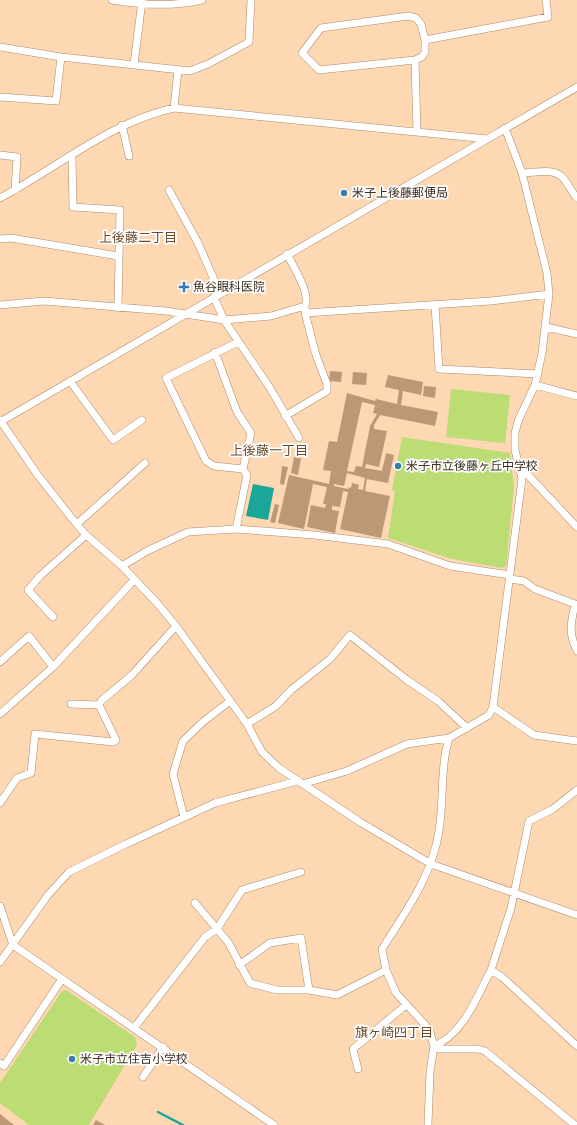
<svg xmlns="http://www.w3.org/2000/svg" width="577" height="1125" font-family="'DejaVu Sans','Noto Sans JP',sans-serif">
<rect width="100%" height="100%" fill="#fed7b3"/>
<path fill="#bbdd74" d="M451,389L510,395L505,443L446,437Z
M402,437L510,453L514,487L506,566L502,568L452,559L388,538L395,491L392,490Z
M66,990L135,1037L137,1045L89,1125H29L0,1103V1083L62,991Z"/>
<path fill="#1aa799" d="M253,484L274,488L268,520L246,516Z"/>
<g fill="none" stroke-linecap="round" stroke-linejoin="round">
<path stroke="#1aa799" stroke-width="2.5" d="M158,1112L183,1125"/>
</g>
<path fill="#bd9876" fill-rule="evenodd" d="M330,371L342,372L341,382L329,381Z
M353,372L367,373L366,385L352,384Z
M388,375L423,382L421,395L403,391L401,405L438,412L435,426L380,415L374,425V429L387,431L379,467L366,464L365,468L382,471L386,453L394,455L388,483L367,479L365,491L390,496L381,538L340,529L348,492L343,491L340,507L332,506V510L339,511L335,533L307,527L311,505L325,508L326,504H323L327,487L313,484L304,529L278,523L289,475L329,484L331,471L323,470L329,441L337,442L347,393L375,401L376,399L397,404L399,390L385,387ZM362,402L375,405L373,413L377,414L370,426L362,467L356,466L354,472L347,471ZM347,473L365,478L363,490L358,489L359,485L352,483L351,488L349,487L348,489L334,486V484L344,486Z
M424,386L436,387L435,398L423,396Z
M294,457L301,458L298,475L291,473Z
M282,466L288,467L284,485L280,484Z
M275,504L279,505L275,523L270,522Z
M0,1114L14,1125H0Z
M96,1120L105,1125H93Z"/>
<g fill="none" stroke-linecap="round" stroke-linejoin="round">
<defs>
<path id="minor" d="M112,0C142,5 172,7 202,0
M0,47L61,57L190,71L208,64L249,42L251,0
M415,60L319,70L302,53L321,28L408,16L416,18L421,24L425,40L548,17L546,0
M134,64L142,1
M0,97L56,101L61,57
M174,108L178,70
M122,125L129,156
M417,132L415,60L422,57L425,52V40
M0,155L17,157L15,190
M72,156L73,207L120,210L118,308
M522,173C535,173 555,167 564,179C569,185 572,193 577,198
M169,190L198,243L220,293
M0,198C57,168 110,122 174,108L487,139
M0,239L11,238L118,256
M287,254C293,266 311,294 305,306
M214,297L224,320L270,388L299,438
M0,305L44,301L166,311L224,320L271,316L305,306V313L491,301L549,294
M435,305L439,369L538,374
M546,327L577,334
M238,342L166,378L206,461L214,466L243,469
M215,352L237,412L251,433L243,469L247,475L236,529
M70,381L113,440L142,420
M535,385L577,396
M285,416L327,391V384L316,355L305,313
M0,420L37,474L70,516L86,535L122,566L157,603L176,626L247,724L262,752L279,768L360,822L431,864L577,915
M0,422L577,87
M521,471L526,473L577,527
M77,524L145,463
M122,566L147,551L188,532L236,529L314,535L388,544L450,566L510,575
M510,579L524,581L535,589L575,604C571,623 568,632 577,651
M53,617L28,590L40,576L86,535
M0,662L29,636L53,667
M71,704L99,705L101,701L132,675L176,626
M493,707L534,735L577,741
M0,714L53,667L134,580
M247,724L276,706L291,690L330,659L350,635L407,680L438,701L467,728
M302,784L347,771L407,744L449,738
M577,790L553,809L529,821L511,908L491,970L502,977L577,1046
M0,803L17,778L31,773L35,734L113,742L116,740L99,705
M184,817L173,774L183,741L204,721L230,701
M195,903L217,929L242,890L301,872
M0,906L13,945L274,1125
M0,962L48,895L69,872L126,844L215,803L297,781
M239,965L270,943L301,938L309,990
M134,1028L205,937L217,929L228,942L250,983L277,990H309L337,995L386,970
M434,1046L439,1049H478L485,1051L575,1125
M434,1046C464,1034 477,996 491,970
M0,1063L4,1066L62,979
M358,1069L353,1049L406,1005
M143,1077L163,1047
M428,1125L430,1072L434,1046L429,1029L396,993L386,970L382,949C406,911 432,876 439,831C444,800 440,768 449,738L489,715L493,707L522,479L515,450V433L518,421L535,385L542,353L549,294L547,273L522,173L505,128"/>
</defs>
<use href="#minor" stroke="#ae8a68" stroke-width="8"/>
<use href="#minor" stroke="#fff" stroke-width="7"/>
</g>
<g fill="#377db2" stroke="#fff" stroke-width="1.5">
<circle cx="344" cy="193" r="4"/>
<path d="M182 281h4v4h4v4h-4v4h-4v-4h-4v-4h4z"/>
<circle cx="398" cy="466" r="4"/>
<circle cx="72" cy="1059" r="4"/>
</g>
<g text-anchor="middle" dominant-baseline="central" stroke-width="3.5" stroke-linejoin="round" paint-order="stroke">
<g font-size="12" fill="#3e2f21" stroke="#fff" text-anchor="start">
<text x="352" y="193">米子上後藤郵便局</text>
<text x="193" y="287">魚谷眼科医院</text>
<text x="406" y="466">米子市立後藤ヶ丘中学校</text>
<text x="80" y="1059">米子市立住吉小学校</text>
</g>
<g font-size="13" fill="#6c4b2b" stroke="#fff">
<text x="138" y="237">上後藤二丁目</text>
<text x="269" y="450">上後藤一丁目</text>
<text x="394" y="1032">旗ヶ崎四丁目</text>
</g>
</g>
</svg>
